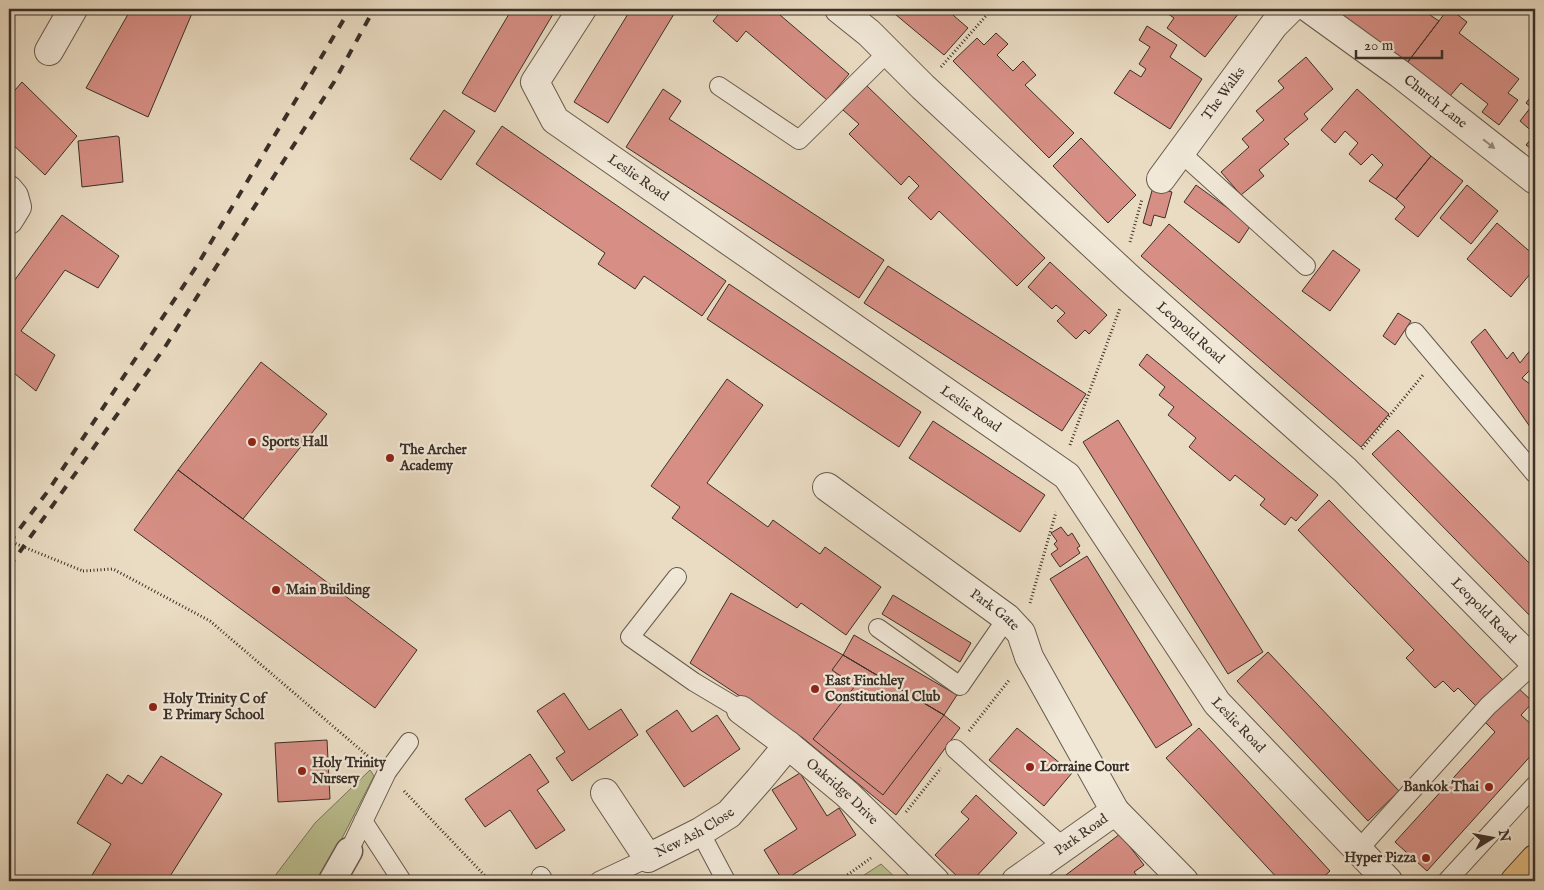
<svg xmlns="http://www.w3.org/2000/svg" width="1544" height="890" font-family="'IM FELL English',serif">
<rect width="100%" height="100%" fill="#eadcc3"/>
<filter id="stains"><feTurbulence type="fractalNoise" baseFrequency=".004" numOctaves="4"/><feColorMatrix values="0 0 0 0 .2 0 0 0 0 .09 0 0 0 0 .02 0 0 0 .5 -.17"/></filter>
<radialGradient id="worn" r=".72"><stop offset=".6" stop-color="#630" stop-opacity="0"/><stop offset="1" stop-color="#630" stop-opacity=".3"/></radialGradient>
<path fill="#bbbf90" stroke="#7b785c" d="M370,770L374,776L320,881H271L315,823Z
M881,864L899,881H855Z"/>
<path fill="#d78f85" stroke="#3b3028" d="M131,9H188L193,11L148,117L86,88Z
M512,9H556L495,112L462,93Z
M631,9H677L608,123L574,102Z
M723,9H773L849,74L827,100L746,31L737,42L713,21Z
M889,9H946L968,28L944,55Z
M1161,9H1242L1205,57L1167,28L1174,18Z
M1341,9H1421L1439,21L1407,63L1339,12Z
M1448,9H1450L1467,22L1459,33L1519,79L1508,93L1518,100L1499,125L1482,112L1488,104L1461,83L1450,96L1407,63Z
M1520,9H1533L1528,15Z
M1147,26L1177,45L1170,57L1202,79L1170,129L1114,93L1130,70L1141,77L1146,69L1139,64L1150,47L1139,40Z
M996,33L1008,44L997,55L1013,71L1023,61L1036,75L1025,85L1074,133L1049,158L953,61L977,38L984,45Z
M1306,57L1333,89L1304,114L1308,119L1284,139L1289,144L1259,170L1264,176L1241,195L1221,172L1249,147L1242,139L1264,120L1256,111L1284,88L1278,81Z
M22,82L77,136L45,175L9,141V97Z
M867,86L1045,258L1017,286L939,211L931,220L908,198L919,186L909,176L901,185L849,134L859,124L843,110Z
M663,89L681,101L669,119L884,260L859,298L626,147Z
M1357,89L1431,156L1396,199L1369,181L1383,165L1372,154L1361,165L1349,154L1358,143L1345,131L1335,143L1321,130Z
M1535,91V152L1526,145L1535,134L1520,121L1531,107L1526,103Z
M444,110L475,131L441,180L410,159Z
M502,126L726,281L702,316L644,276L635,289L598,264L605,253L476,164Z
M117,136L119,137L123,182L82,187L78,141Z
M1081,138L1136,195L1108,223L1053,166Z
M1431,156L1463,181L1418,237L1395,219L1405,207L1396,199Z
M1196,185L1251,225L1239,243L1184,202Z
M1467,185L1498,211L1471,244L1440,218Z
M1153,187L1172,192L1165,218L1154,215L1151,226L1143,223Z
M62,215L119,256L98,288L65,270L21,331L55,355L36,391L9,369V277L14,281Z
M1497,223L1535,256V268L1511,297L1467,259Z
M1169,224L1389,414L1361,447L1141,256Z
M1333,250L1360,270L1330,311L1302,291Z
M1050,262L1107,315L1089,334L1085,330L1076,339L1057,321L1065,313L1056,305L1052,309L1028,287Z
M888,266L1086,394L1062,431L864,303Z
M729,284L921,412L899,447L707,319Z
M1398,313L1411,321L1395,345L1383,336Z
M1485,329L1507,359L1513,352L1520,363L1532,348L1535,352V365L1522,378L1535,388V434L1471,342Z
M1147,354L1318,495L1296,521L1291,517L1285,525L1260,505L1265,499L1235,475L1230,481L1189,447L1196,438L1168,415L1174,407L1159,395L1165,387L1139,365Z
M261,362L327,414L243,519L178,470Z
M727,379L763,405L707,483L768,527L773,520L820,554L825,547L881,587L846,635L801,603L797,608L672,518L680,507L651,486Z
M1118,420L1263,652L1228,674L1083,442Z
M933,421L1045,495L1020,532L909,458Z
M1398,430L1535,569V621L1372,454Z
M178,470L417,650L375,708L134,530Z
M1329,500L1503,680L1476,706L1458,688L1454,692L1443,681L1435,688L1406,658L1414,650L1298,530Z
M1061,527L1068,536L1072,533L1080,546L1077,548L1080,553L1060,567L1051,554L1058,549L1054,544L1057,541L1051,533Z
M1087,556L1192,725L1156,748L1050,579Z
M731,593L843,655L944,715L960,728L896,815L803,738L690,663Z
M893,595L971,643L960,662L882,614Z
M854,635L957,695L944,715L843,655Z
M1268,652L1399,791L1368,821L1237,681Z
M843,655L944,715L883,795L813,739L855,686L832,670Z
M1516,686L1533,702L1521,715L1535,728V751L1427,871L1395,842L1495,732L1484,721Z
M564,693L589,730L621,709L638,735L572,781L556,758L565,752L537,711Z
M677,710L692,732L717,715L740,749L684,787L646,731Z
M1017,728L1072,773L1044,806L989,760Z
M1199,728L1330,871L1319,881H1280L1166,758Z
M327,740L330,799L278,802L275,743Z
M530,754L549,782L537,790L565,830L536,849L510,810L485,827L465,799Z
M161,756L222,794L167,881H90L89,880L111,844L77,823L107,774L122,784L128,775L142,784Z
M800,773L827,816L839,808L856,835L783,881L764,850L797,829L772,790Z
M976,795L1017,833L972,881H962L935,855L969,819L961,812Z
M1120,834L1144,865L1134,872L1141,881H1058Z"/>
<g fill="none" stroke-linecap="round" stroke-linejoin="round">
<defs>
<path id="service" d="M719,86L799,140L888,52
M1181,153L1306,266
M1415,332L1535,474
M677,577L630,637L694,682L741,710
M878,628L960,686L1007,618
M955,749L1064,848
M363,821L402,881
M700,832L726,881
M1359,849L1488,706L1535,663
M349,851L387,772L409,742
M541,876L544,881
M599,881L648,858
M1447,881L1535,785"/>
<path id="pedestrian" d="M332,881L349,851"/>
<g id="minor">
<path id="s1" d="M582,9L535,82L555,120L1067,476L1217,703L1388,881"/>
<path id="s2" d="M839,9L869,33L923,87L1130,279L1345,470L1535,663"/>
<path d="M49,51L73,9"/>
<path id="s3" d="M1161,179L1274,25L1290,9"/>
<path d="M9,190L14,196L17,207L9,220"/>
<path id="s4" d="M827,487L1007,618L1021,633L1029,657L1115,811"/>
<path id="s5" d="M741,710L788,745L847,794L935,881"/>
<path id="s6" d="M605,793L648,858L700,832L729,814L759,780L788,745"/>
<path id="s7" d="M1016,881L1115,811L1184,881"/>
</g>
<g id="tertiary">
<path id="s8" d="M1310,9L1400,74L1535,180"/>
</g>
<path id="primary" d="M1515,881L1535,859"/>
</defs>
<use href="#service" stroke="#675b4f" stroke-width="20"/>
<use href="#pedestrian" stroke="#675b4f" stroke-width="29"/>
<use href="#minor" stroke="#675b4f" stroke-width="30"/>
<use href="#tertiary" stroke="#675b4f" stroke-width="30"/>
<use href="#primary" stroke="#3b3028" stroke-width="30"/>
<path stroke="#3b3028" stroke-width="3" stroke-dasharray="1 2.5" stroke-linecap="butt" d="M941,67L992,9
M1130,242L1142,199
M1070,445L1120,308
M1362,449L1423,375
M83,571L113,569L210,621L369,757
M1030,603L1056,512
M969,731L1010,679
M404,791L490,881
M906,812L941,768
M847,876L852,881
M839,881L871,858"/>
<use href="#service" stroke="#f1e8d8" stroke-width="18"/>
<use href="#pedestrian" stroke="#f1e8d8" stroke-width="26"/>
<use href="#minor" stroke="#f1e8d8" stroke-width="28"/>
<use href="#tertiary" stroke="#f1e8d8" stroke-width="28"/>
<use href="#primary" stroke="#e5be82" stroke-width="28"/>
<path stroke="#3b3028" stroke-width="4" stroke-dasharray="9 9" stroke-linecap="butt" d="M9,543L48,491L198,264L350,9
M9,567L165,347L334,82L374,9"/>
<path stroke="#3b3028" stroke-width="3" stroke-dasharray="1 2.5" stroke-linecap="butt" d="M9,541L83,571"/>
</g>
<defs><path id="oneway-solid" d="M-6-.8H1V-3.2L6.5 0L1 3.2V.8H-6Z" transform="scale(1.25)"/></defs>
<use fill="#968c80" href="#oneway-solid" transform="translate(1489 144) rotate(38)"/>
<g fill="#8f2418" stroke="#f1e8d8" stroke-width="2">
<circle cx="252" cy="442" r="5"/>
<circle cx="390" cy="458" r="5"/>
<circle cx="276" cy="590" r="5"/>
<circle cx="815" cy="689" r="5"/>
<circle cx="153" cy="707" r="5"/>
<circle cx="1030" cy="767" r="5"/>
<circle cx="302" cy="771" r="5"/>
<circle cx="1489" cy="787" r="5"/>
<circle cx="1426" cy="858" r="5"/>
</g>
<g text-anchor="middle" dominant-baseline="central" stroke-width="4.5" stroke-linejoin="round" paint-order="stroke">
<g font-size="14" fill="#3b3028" stroke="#f1e8d8">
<text stroke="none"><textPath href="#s3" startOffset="106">The Walks</textPath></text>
<text stroke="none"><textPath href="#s8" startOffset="156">Church Lane</textPath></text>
<text stroke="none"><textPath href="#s1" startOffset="231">Leslie Road</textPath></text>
<text stroke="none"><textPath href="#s2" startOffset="478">Leopold Road</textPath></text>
<text stroke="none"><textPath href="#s1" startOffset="636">Leslie Road</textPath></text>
<text stroke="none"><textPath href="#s4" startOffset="208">Park Gate</textPath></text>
<text stroke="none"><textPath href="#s2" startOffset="882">Leopold Road</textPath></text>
<text stroke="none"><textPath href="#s1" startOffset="1056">Leslie Road</textPath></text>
<text stroke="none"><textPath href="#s5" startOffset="130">Oakridge Drive</textPath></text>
<text stroke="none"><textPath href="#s6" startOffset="131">New Ash Close</textPath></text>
<text stroke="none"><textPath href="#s7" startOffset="80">Park Road</textPath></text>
</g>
<g font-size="14" font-weight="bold" fill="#3b3028" stroke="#f1e8d8" text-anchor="start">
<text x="262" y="442">Sports Hall</text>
<text x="400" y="450">The Archer<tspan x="400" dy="16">Academy</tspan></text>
<text x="286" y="590">Main Building</text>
<text x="825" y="681">East Finchley<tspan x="825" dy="16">Constitutional Club</tspan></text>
<text x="163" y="699">Holy Trinity C of<tspan x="163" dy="16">E Primary School</tspan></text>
<text x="312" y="763">Holy Trinity<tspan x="312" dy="16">Nursery</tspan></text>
<text x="1040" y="767">Lorraine Court</text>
<text x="1479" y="787" text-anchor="end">Bankok Thai</text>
<text x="1416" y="858" text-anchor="end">Hyper Pizza</text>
</g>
</g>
<rect width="1544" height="890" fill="none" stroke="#eadcc3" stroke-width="30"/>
<rect x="10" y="10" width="1524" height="870" fill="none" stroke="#3b3028" stroke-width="2.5"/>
<rect x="15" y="15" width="1514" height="860" fill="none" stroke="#3b3028"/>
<g transform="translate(1492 838) rotate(79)" stroke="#f1e8d8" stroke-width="4" paint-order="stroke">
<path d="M0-4L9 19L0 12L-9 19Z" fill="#3b3028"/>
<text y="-8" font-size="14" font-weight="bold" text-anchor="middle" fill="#3b3028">N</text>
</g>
<path d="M1356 50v8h86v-8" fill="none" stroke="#3b3028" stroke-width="2.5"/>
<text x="1364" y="50" font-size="15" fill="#3b3028" stroke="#f1e8d8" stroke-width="4" paint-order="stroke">20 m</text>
<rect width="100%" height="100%" filter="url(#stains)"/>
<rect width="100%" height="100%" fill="url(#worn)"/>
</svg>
